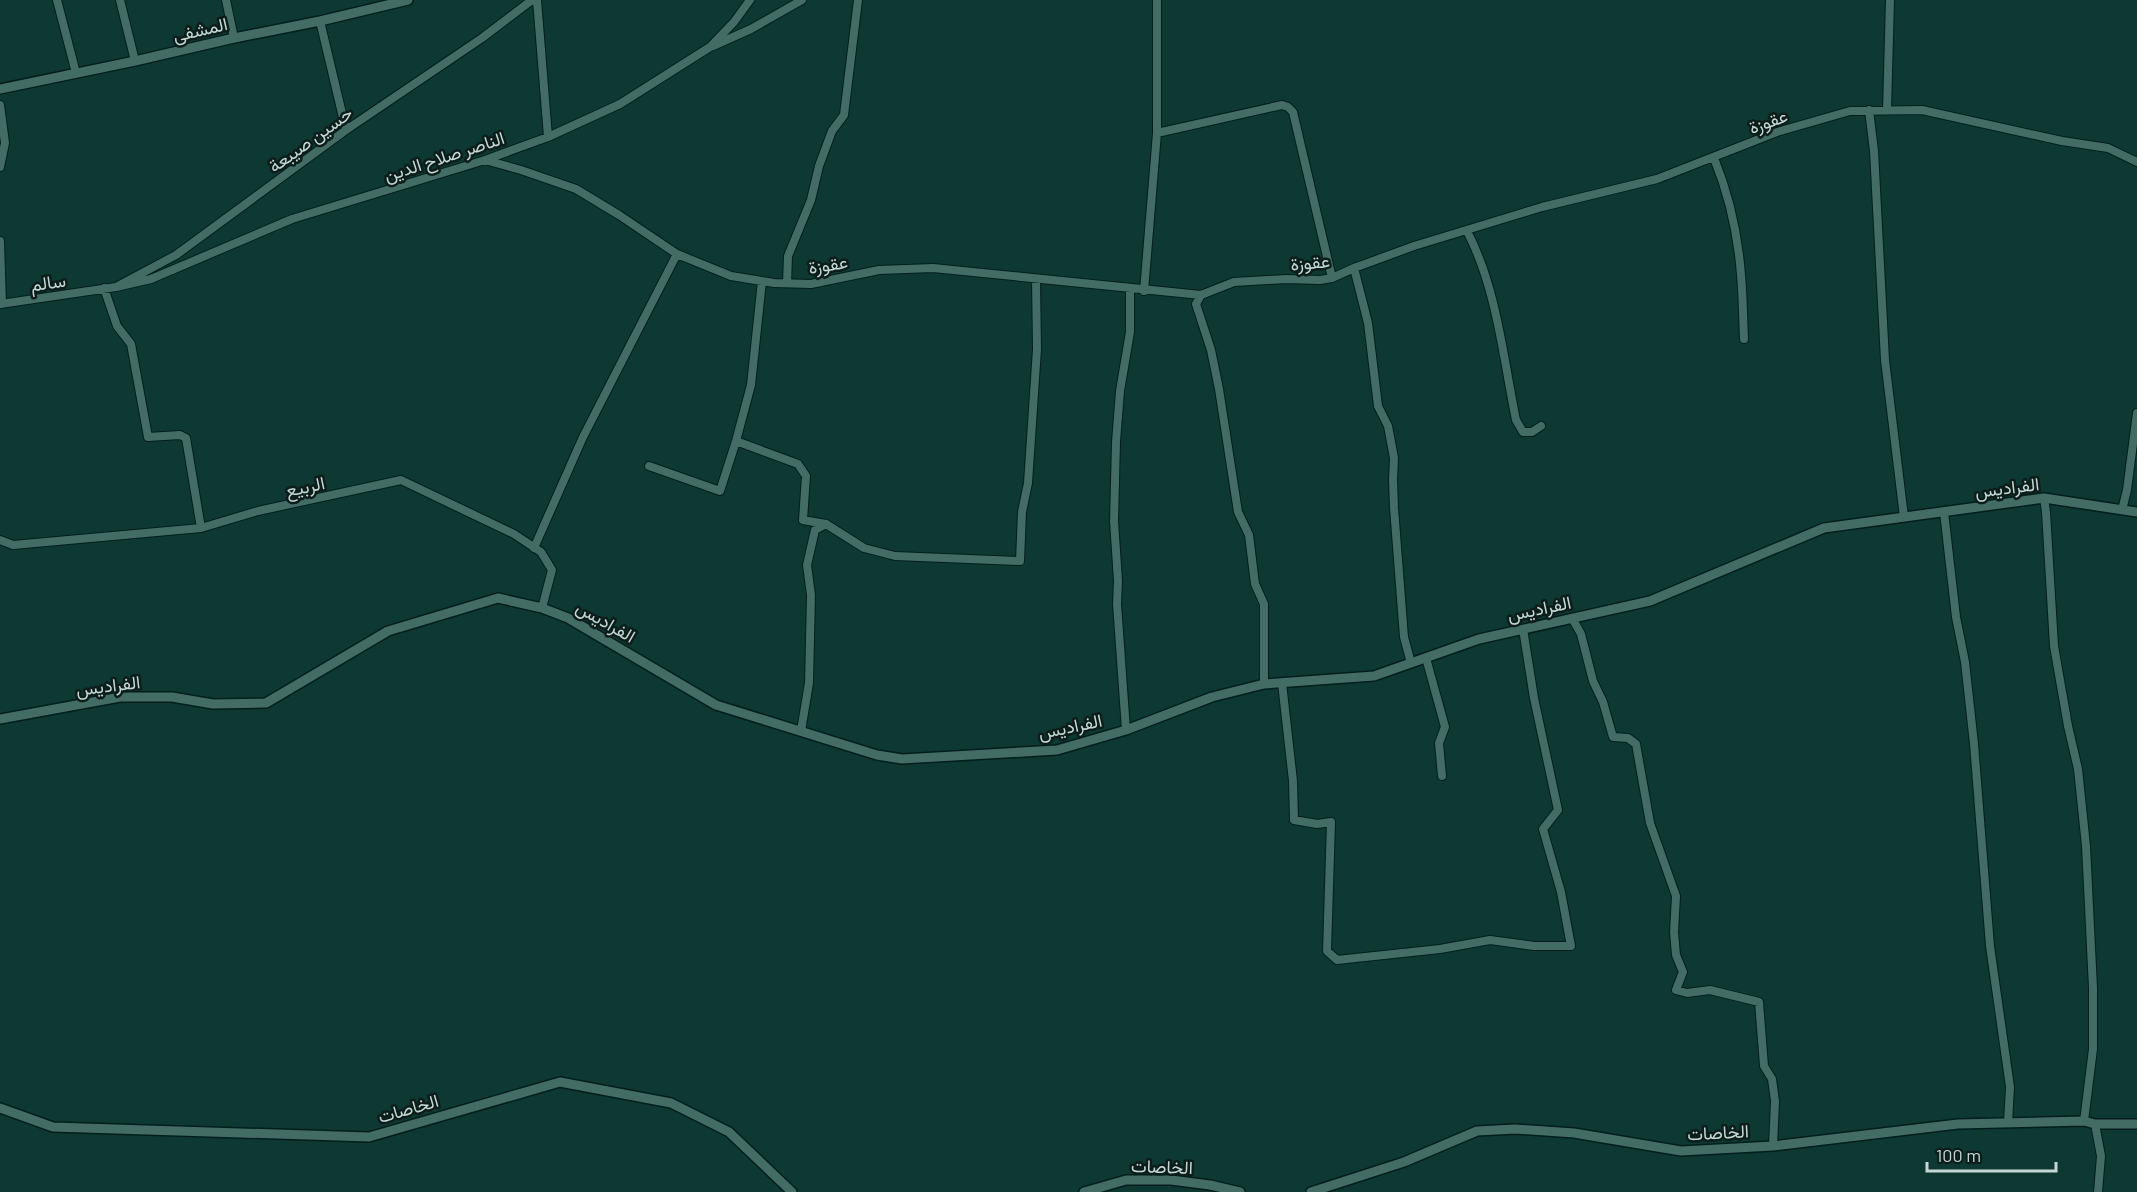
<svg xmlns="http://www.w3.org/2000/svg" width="2137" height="1192" font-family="Barlow,Vazirmatn,sans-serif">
<rect width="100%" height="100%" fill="#0e3933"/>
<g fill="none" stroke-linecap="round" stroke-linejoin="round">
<defs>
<path id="minor" d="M57,0L76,73
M120,0L135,61
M226,0L234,38
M537,0L548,137
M320,21L346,130
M713,46L751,29L802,0
M0,105L5,143L0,167
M1869,110L1874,151L1885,360L1904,517
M1887,110L1890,0
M1157,133V0
M1714,158C1729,195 1738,235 1741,275C1743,296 1743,318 1744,339
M485,160L521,170L576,189L619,215L677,254L731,276L774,283L811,284L879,270L933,268L1201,295L1234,282L1286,279L1320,280L1332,278L1354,268L1414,246L1542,207L1657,179L1777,132L1850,111L1922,110L2062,141L2108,148L2137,162
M1467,231C1497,289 1503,357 1516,420L1523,432H1532L1541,426
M0,241L2,304
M1354,268L1368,323L1378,406L1388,426L1394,458L1393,480L1394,508L1404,637L1411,663
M762,281L751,385L736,441L798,464L806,476L803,520L826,524L864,548L895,556L1020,561L1022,512L1028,483L1037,349L1036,279
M787,283L788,256L811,200L819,166L832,131L844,115L858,0
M116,287L151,279L292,219L485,160L548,137L620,104L710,47L734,22L750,0
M104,288L117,326L131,344L148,437L180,435L186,438L201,528
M1144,291L1157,133L1282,105L1288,107L1293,112L1332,278
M1201,295L1196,304L1211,350L1219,389L1238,512L1249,535L1255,584L1264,604V684
M0,304L116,287L176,255L346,130L482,38L532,0
M649,466L720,491L736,441
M2044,498L2046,512L2054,646L2068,726L2078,769L2086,846L2093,988V1049L2084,1121
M2122,510L2127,490L2137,413
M1944,512L1956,617L1965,662L1974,744L1990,946L2010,1087L2008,1123
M0,540L13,545L201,528L258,511L401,480L514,534L541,552L552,570L542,608
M534,548L583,437L677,254
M1572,618L1581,634L1593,681L1603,702L1613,737L1628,738L1636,744L1650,823L1676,896L1674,932L1676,955L1683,972L1676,990L1687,993L1710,990L1759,1002L1764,1066L1772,1079L1775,1101L1773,1146
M1426,658L1445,727L1439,743L1442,776
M1282,683L1293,781L1294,820L1317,824L1331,822L1327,951L1337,960L1440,949L1490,940L1534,946H1571L1561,892L1543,829L1558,810L1534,698L1523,629
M1126,730L1117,604L1118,581L1114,521L1116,442L1120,391L1130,332V289
M801,731L809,683L811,595L807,565L815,530L826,524
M2095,1124L2101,1156L2098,1192"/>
<path id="tertiary" d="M0,89L135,61L234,38L320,21L408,0
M0,719L120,697H172L213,704L266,703L388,631L498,598L542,608L568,618L716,705L877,755L902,759L1057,750L1126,730L1212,697L1264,684L1374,676L1479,639L1650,601L1824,528L2044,498L2137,512
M0,1108L53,1127L369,1137L560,1082L671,1103L729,1132L792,1192
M1084,1192L1126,1180H1171L1210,1185L1240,1192
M1311,1192L1404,1162L1477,1131L1515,1129L1574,1133L1681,1151L1773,1146L1958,1124L2084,1121L2095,1124H2137"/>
</defs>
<use href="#minor" stroke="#001f1b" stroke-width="10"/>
<use href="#tertiary" stroke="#001f1b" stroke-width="12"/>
<use href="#minor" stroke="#436c65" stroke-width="8"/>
<use href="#tertiary" stroke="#436c65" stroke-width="9"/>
</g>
<g text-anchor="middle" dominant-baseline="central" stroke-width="5" stroke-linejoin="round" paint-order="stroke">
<g font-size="18" fill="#c3d8d4" stroke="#0c1d1a">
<text transform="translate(200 29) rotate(-13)">المشفى</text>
<text transform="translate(1768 121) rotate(-20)">عقوزة</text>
<text transform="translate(310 139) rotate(-36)">حسين صيبعة</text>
<text transform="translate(444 156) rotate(-18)">الناصر صلاح الدين</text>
<text transform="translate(1310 262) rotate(-5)">عقوزة</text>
<text transform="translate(828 264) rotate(-9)">عقوزة</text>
<text transform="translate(48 282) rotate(-8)">سالم</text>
<text transform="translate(305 486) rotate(-12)">الربيع</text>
<text transform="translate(2007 487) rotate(-7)">الفراديس</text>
<text transform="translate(1539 608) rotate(-12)">الفراديس</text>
<text transform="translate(606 621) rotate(30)">الفراديس</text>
<text transform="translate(108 685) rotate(-7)">الفراديس</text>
<text transform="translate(1070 726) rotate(-12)">الفراديس</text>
<text transform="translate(408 1108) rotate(-16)">الخاصات</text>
<text transform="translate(1718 1132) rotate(-3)">الخاصات</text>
<text transform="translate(1162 1166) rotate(2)">الخاصات</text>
</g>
</g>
<path d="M1927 1162v9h129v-9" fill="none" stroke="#c3d8d4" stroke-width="3"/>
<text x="1936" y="1162" font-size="18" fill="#c3d8d4" stroke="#0c1d1a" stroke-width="4.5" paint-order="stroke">100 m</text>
</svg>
